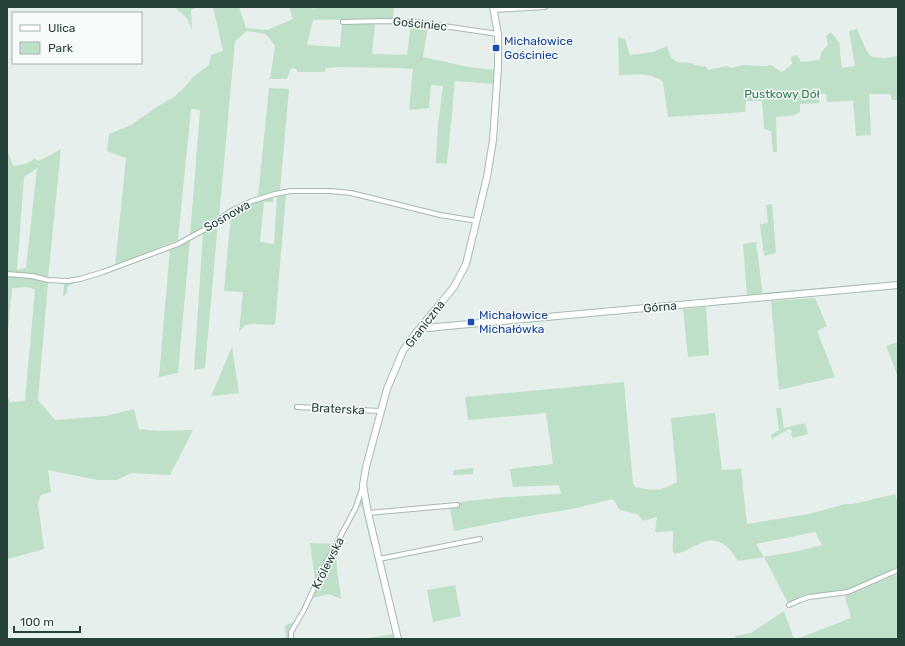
<svg xmlns="http://www.w3.org/2000/svg" width="905" height="646" font-family="Rubik,sans-serif">
<rect width="100%" height="100%" fill="#e6efeb"/>
<path fill="#bfe0c8" fill-rule="evenodd" d="M174,7H199L191,10L192,30L187,18Z
M213,7H239L246,28L267,30L293,19L289,7H313V9L317,7H394L393,19L313,20L307,45L340,47L342,23L375,24L372,54L407,55L411,24L428,26L423,57L468,67L496,70L494,84L455,81L447,164L436,163L438,125L443,86L431,85L429,108L409,110L413,69L397,68L338,67L326,68L325,72H297V69L291,68L287,79H270L275,46L266,34L247,31L235,41L219,218L190,235L200,110L191,109L178,240L115,266L126,158L107,151L109,134L131,125L157,107L175,96L183,89L193,77L209,65L211,55L223,51Z
M857,29L867,52L872,57L885,58L898,56V100H892L890,94H869L871,135L856,136L853,101L827,102L826,94H820L819,103L800,104V112L792,116L776,117L777,152H773L771,131L764,129L762,101H746L745,112L668,117L663,82C653,72 632,75 619,75L618,37L625,39L630,55L653,52L667,46L671,58C680,65 680,61 689,63C697,64 695,67 705,66L709,70L726,66L732,68L743,65L766,66L771,65L781,72L784,71L792,64L791,57L797,55L801,62L819,60L822,51L828,45L826,36L831,32L839,42L842,68L855,66L849,31Z
M269,88L289,89L280,190L258,196Z
M7,149L13,166L25,164L35,159L39,161L61,149L48,278L31,274L7,273ZM37,168L26,268L17,270L24,177Z
M286,194L275,325L252,324L245,325L239,332L243,292L224,291L231,215L239,209L273,196V202H264L260,242L274,244L277,195Z
M772,204L776,253L764,256L760,224L768,223L766,205Z
M218,223L205,368L194,370L203,233Z
M190,240L178,373L159,377L170,248Z
M756,242L763,295L747,296L743,244Z
M7,276H30L48,280L82,279L68,286L66,295L63,296L64,284L48,282L38,400L55,420L106,416L134,409L139,429L158,431L193,430L170,475L131,473L117,480H98L48,470L51,492L41,495L38,503L44,549L8,559L7,561V396L10,402L25,401L35,290L28,287L12,288L7,342Z
M815,298L827,326L817,331L835,377L779,390L771,301Z
M706,307L709,355L688,357L683,309Z
M898,342V377L886,346Z
M232,347L239,393L211,396Z
M624,382L633,484L635,487C657,491 657,492 677,482L671,418L715,413L722,470L741,469L747,524L809,514L845,504H853L895,494L898,504V567L852,588L837,592L819,593L798,598L788,603L764,557L738,561C731,548 719,536 703,542C693,546 684,553 674,554C671,547 674,538 673,531L655,532L657,517L643,521L638,514L620,510L613,499L572,509L523,517L454,531L450,508L458,507V502L506,497L561,494L559,485L513,487L510,469L553,464L546,413L468,420L465,397ZM815,532L822,545L799,551L764,557L756,544Z
M776,408H781L784,428L805,423L808,434L793,438L791,435L792,431L789,429L772,439L771,435L779,430Z
M473,468V474L453,475L454,470Z
M363,495L373,544L371,545L362,506L359,507L361,496Z
M310,543L335,544L315,579Z
M336,550L337,570L341,599L329,594L312,598Z
M898,574V639H796L851,618L845,596Z
M455,585L461,616L433,622L427,590Z
M784,611L794,639H736L735,636L751,633Z
M295,622L290,631L289,639H286L285,625Z
M393,634L394,639H363Z"/>
<g fill="none" stroke-linecap="round" stroke-linejoin="round">
<defs>
<path id="street" d="M494,10L545,7
M343,22L383,21L416,22L498,34
M7,274L32,276L48,280L68,281L80,279L103,272L178,244L209,227L231,211L252,201L275,194L291,191H330L351,193L440,215L477,221
M297,407L380,411
M368,513L457,505
M379,559L480,539
M789,605L800,600L809,597L848,592L898,570
M291,639V632L304,610L322,571L356,507L363,486"/>
<path id="secondary" d="M422,325L429,328L437,327L898,285
M398,639L368,513L363,485L366,467L387,389L403,351L415,334L454,287L466,264L487,177L493,140L498,67V34L493,7"/>
</defs>
<use href="#street" stroke="#a8b8b2" stroke-width="6"/>
<use href="#secondary" stroke="#a4bbb3" stroke-width="8"/>
<use href="#street" stroke="#fff" stroke-width="4"/>
<use href="#secondary" stroke="#fff" stroke-width="6"/>
</g>
<g fill="#1a4fb4" stroke="#f7fbf9" stroke-width="1.5">
<rect x="492" y="44" width="8" height="8" rx="2"/>
<rect x="467" y="318" width="8" height="8" rx="2"/>
</g>
<g text-anchor="middle" dominant-baseline="central" stroke-width="3" stroke-linejoin="round" paint-order="stroke">
<g font-size="12" fill="#24423a" stroke="#f7fbf9">
<text transform="translate(420 24) rotate(6)">Gościniec</text>
<text transform="translate(227 216) rotate(-30)">Sosnowa</text>
<text transform="translate(660 307) rotate(-5)">Górna</text>
<text transform="translate(425 324) rotate(-52)">Graniczna</text>
<text transform="translate(338 409) rotate(3)">Braterska</text>
<text transform="translate(328 563) rotate(-63)">Królewska</text>
</g>
<g font-size="12" fill="#164399" stroke="#f7fbf9" text-anchor="start">
<text x="504" y="41">Michałowice<tspan x="504" dy="14">Gościniec</tspan></text>
<text x="479" y="315">Michałowice<tspan x="479" dy="14">Michałówka</tspan></text>
</g>
<g font-size="12" fill="#2d7a4b" stroke="#f7fbf9">
<text x="782" y="94">Pustkowy Dół</text>
</g>
</g>
<rect width="905" height="646" fill="none" stroke="#24423a" stroke-width="16"/>
<rect x="12" y="12" width="130" height="52" fill="#f7fbf9" stroke="#a3b1ad"/>
<rect x="20" y="25" width="20" height="6" fill="#ffffff" stroke="#a3b1ad"/>
<text x="48" y="32" font-size="12" fill="#24423a">Ulica</text>
<rect x="20" y="42" width="20" height="12" fill="#bfe0c8" stroke="#a3b1ad"/>
<text x="48" y="52" font-size="12" fill="#24423a">Park</text>
<path d="M14 626v6h66v-6" fill="none" stroke="#24423a" stroke-width="2"/>
<text x="20" y="626" font-size="12" fill="#24423a" stroke="#f7fbf9" stroke-width="3" paint-order="stroke">100 m</text>
</svg>
